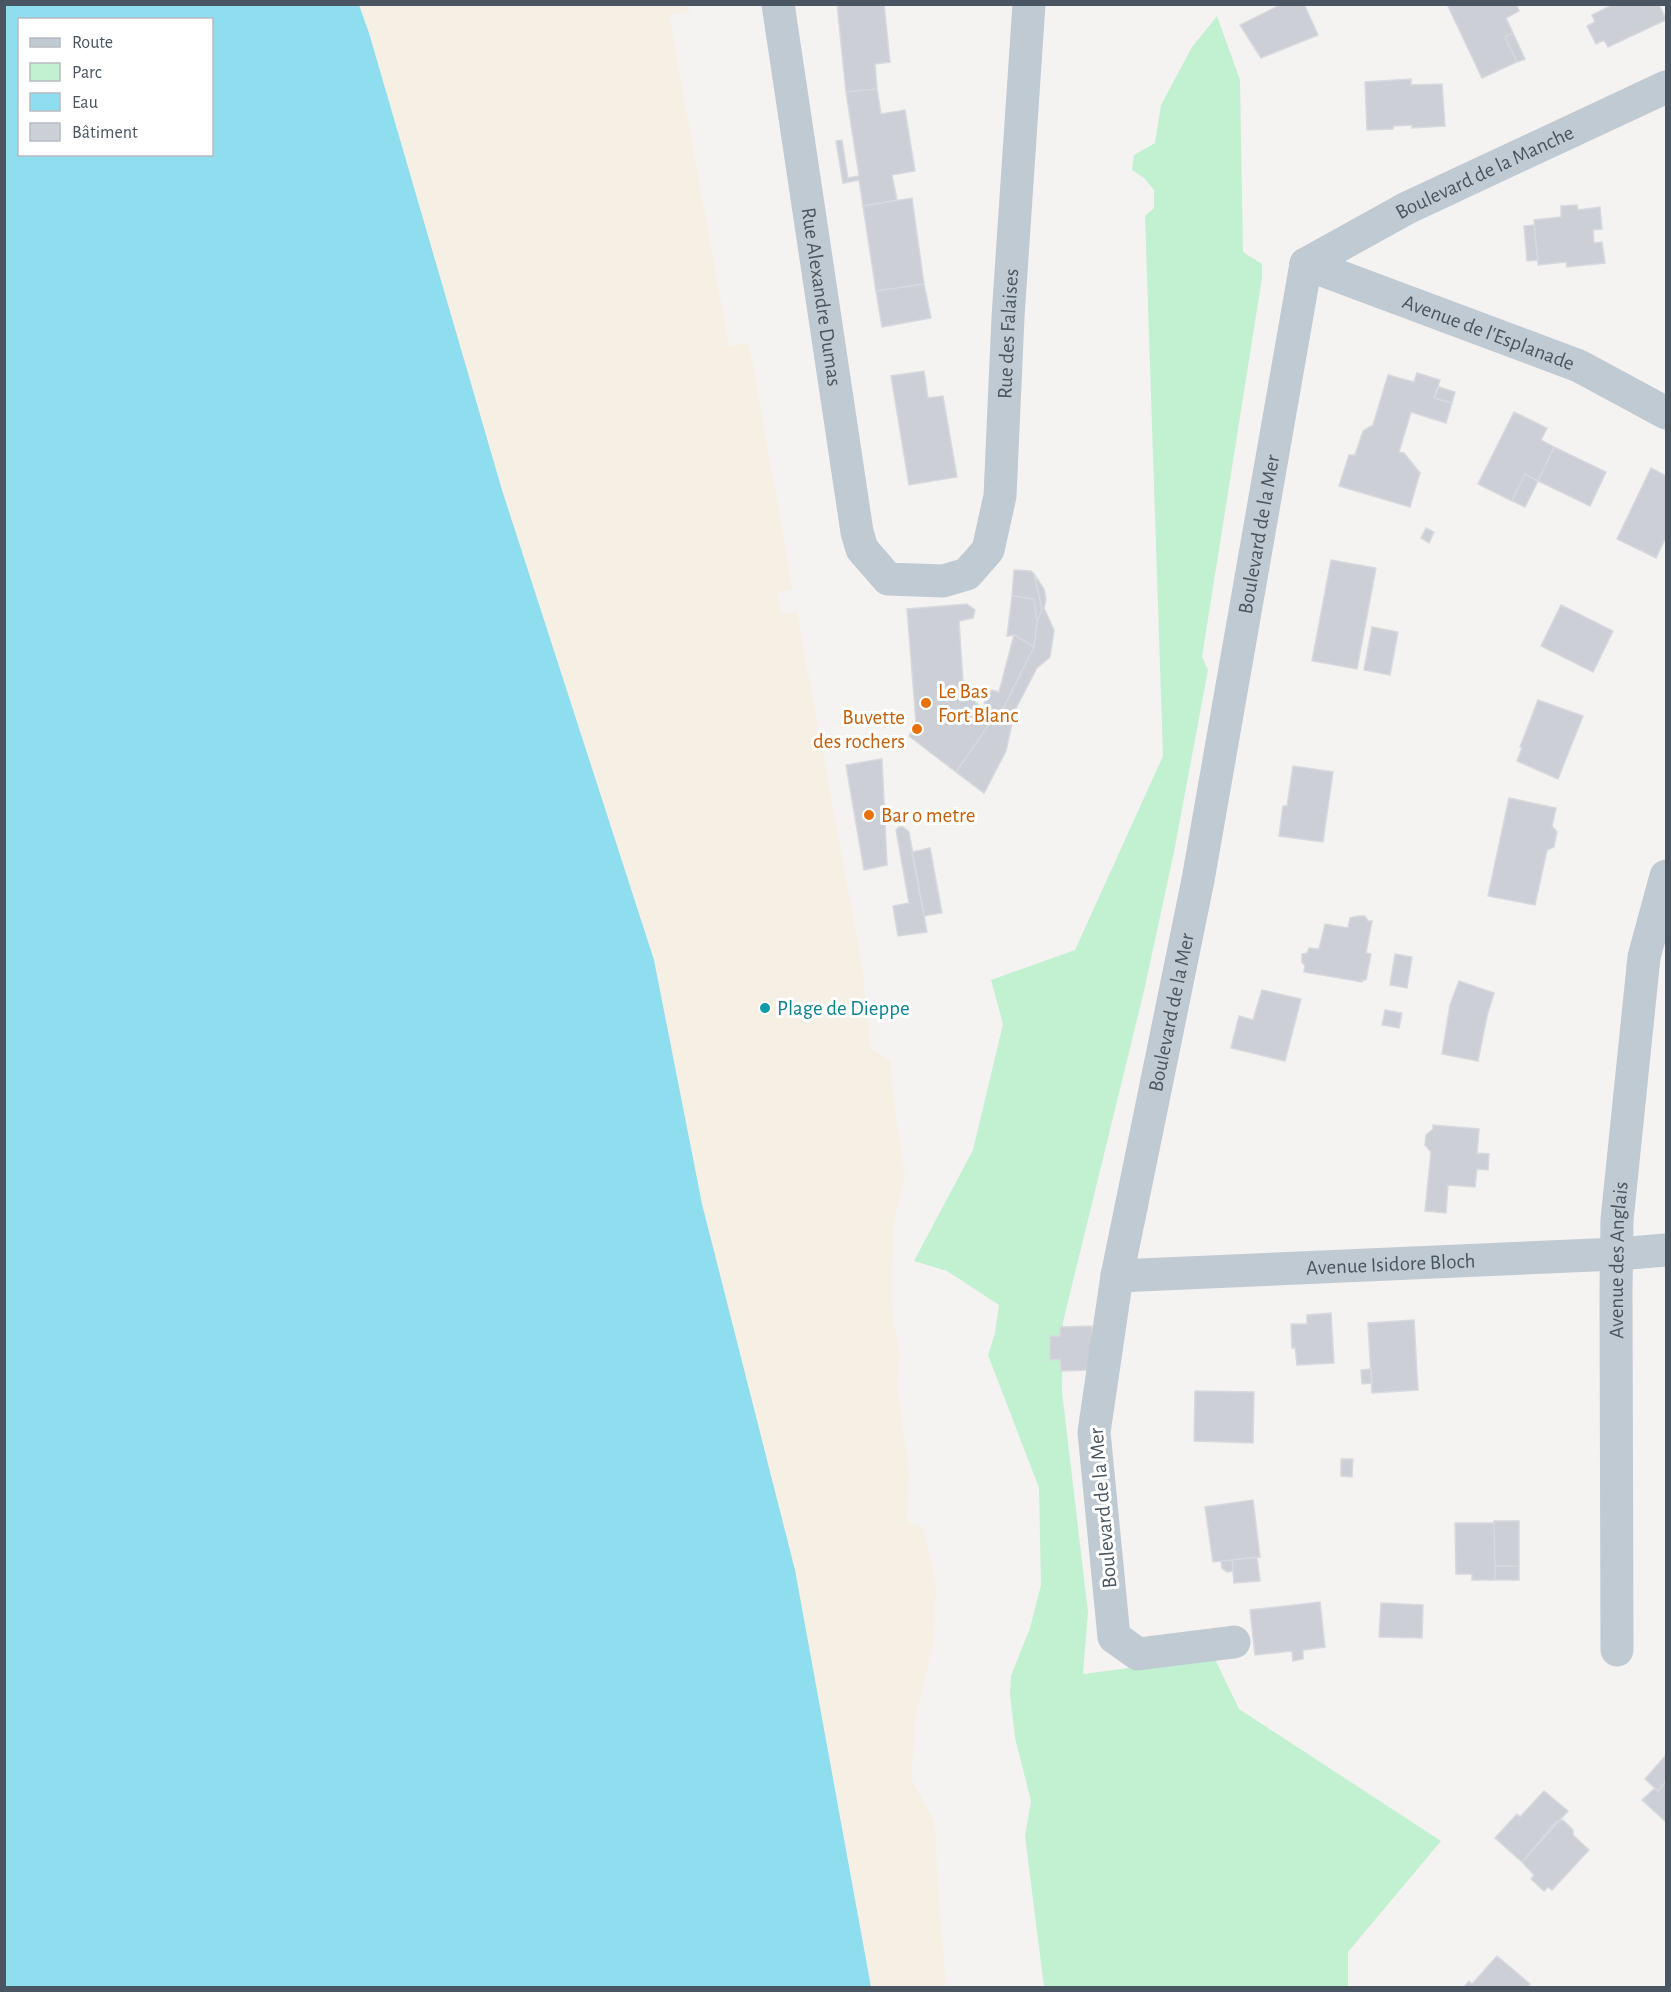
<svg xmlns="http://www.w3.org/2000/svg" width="1671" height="1992" font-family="'Alegreya Sans',sans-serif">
<rect width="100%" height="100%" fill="#f5f2f2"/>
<path fill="#c2f1d2" d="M1217,16L1240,80L1243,252L1262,264V278L1202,657L1208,670L1174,852L1144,991L1063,1322L1062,1391L1088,1612L1083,1674L1214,1657L1239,1709L1441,1841L1348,1952V1987H1044L1025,1836L1031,1801L1015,1738L1010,1694L1011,1676L1030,1628L1041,1585L1039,1488L988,1355L995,1333L999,1305L947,1271L914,1261L973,1150L1003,1024L991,980L1075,950L1163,756L1145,216L1154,208V190L1144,178L1132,170L1134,155L1155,143L1161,105L1192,47Z"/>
<path fill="#f5efe4" d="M359,5H688L690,11L669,15L729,346L749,343L793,590L777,592L781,614L797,612L862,965L871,1049L890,1060L895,1109L905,1175L894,1221L892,1280L893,1322L897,1334L900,1357L897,1382L909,1472L907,1522L923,1527L936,1583L934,1641L916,1715L911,1778L935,1823L938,1888L946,1987H871L836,1791L702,1204L654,960L502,490L369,33Z"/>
<path fill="#8edeef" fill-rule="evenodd" d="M5,4L359,5L369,33L502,490L654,960L702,1204L795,1570L871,1987H5ZM20,20H212V154H20Z"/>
<path fill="#cccfd5" stroke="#d6d9de" stroke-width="1.5" d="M837,4H884L890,62L875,64L877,89L846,92Z
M1282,4H1304L1318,35L1261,58L1240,25Z
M1447,4H1516L1519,11L1506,18L1513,33L1505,37L1517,62L1482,78Z
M1614,4H1659L1666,20L1608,47L1604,40L1596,44L1587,26L1595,22L1592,15Z
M1513,33L1525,59L1517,62L1505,37Z
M1411,79V85L1442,84L1445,126L1412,128V125L1393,126V129L1367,130L1365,82Z
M877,89L881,114L905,110L915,171L892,175L897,200L863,206L859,180L843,183L836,141L842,140L848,178L859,176L846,92Z
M912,198L924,284L876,291L863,206Z
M1577,205L1578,210L1600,207L1602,229L1593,230L1594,243L1602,242L1605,263L1567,267L1566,262L1538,265L1534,220L1561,217V206Z
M1534,225L1538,260L1527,261L1524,226Z
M924,284L931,318L882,327L876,291Z
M924,371L928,398L943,396L957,477L909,485L891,376Z
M1417,373L1440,380L1434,398L1452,403L1446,423L1411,412L1399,452L1404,453L1420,473L1410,507L1339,486L1349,455H1355L1363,431L1373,425L1388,375L1414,382Z
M1439,387L1455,392L1452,403L1434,398Z
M1514,412L1547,428L1541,440L1554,447L1538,481L1525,474L1512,501L1478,484Z
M1554,447L1606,472L1590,506L1538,481Z
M1651,468L1666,476V537L1656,558L1617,539Z
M1525,474L1538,481L1525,507L1512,501Z
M1426,528L1434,532L1429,543L1421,538Z
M1331,560L1376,568L1357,669L1312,661Z
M1014,570L1031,571L1034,574L1042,609L1037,622L1034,599L1012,596Z
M1034,574L1044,589L1046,599L1044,608L1054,630L1050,657L1037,668L1015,710L1006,751L984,793L956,772L990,723L995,725L1034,647L1037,622L1042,609Z
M1012,596L1034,599L1037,622L1034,647L1014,635L1007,636Z
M967,604L975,610L973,618L959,621L964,696L973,699L981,708L984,707L985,697L992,690L999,692L1014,635L1034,647L995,725L990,723L956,772L909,736L916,722L907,609Z
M1561,605L1613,631L1593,672L1541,646Z
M1372,627L1398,632L1390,675L1364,670Z
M1538,700L1583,716L1558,779L1517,761L1522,748L1520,747Z
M882,759L887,865L864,870L846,765Z
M1293,766L1333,772L1323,842L1279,836L1283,806H1287Z
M1509,798L1556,808L1552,826L1557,832L1554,847L1547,850L1535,905L1488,896Z
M899,827H903L909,832L927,932L898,936L893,906L909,903L896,830Z
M930,848L942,913L924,916L912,852Z
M1359,916H1365L1368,921H1372L1366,953L1371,954L1366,980H1363L1362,982L1304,972L1305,966L1302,962V954L1307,953L1309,948L1319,949L1325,924L1348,928L1350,918Z
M1395,954L1412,957L1407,988L1390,985Z
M1459,981L1494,993L1487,1016L1478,1061L1442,1054L1450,1005Z
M1262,990L1301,999L1285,1061L1231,1048L1239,1016L1253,1020Z
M1385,1010L1402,1013L1399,1028L1382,1025Z
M1433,1125L1479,1129L1477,1153L1489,1154L1488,1170L1477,1169L1475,1187L1448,1185L1446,1213L1425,1211L1431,1152L1425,1145L1426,1135L1433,1129Z
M1331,1313L1334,1363L1297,1365L1295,1347L1292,1348L1291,1324H1307V1315Z
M1414,1320L1418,1390L1372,1393L1368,1323Z
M1092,1326V1370L1061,1371L1060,1359L1050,1360V1336H1060V1327Z
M1371,1369L1372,1383L1362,1384L1361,1370Z
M1195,1391L1254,1392L1253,1443L1194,1441Z
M1341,1459H1353L1352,1477L1341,1476Z
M1253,1500L1260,1557L1213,1562L1205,1507Z
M1494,1521H1519V1566H1495Z
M1455,1523H1494L1495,1580H1472V1574H1456Z
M1257,1557L1260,1581L1234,1583L1232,1560Z
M1232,1560L1233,1571L1227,1572L1222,1568L1221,1561Z
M1495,1566H1519V1580H1495Z
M1320,1602L1325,1647L1303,1650V1659L1293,1661L1292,1651L1255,1655L1250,1610Z
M1381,1603L1423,1605L1422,1638L1379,1637Z
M1666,1755V1781L1658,1791L1645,1779Z
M1666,1781V1822L1642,1800L1655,1788L1658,1791Z
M1544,1791L1568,1811L1522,1862L1495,1838L1517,1814L1520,1817Z
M1563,1820L1573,1830V1835L1589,1850L1552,1890L1548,1887L1544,1891L1531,1879L1534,1875L1522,1862L1556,1822Z
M1497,1956L1530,1984L1527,1988H1463L1469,1981L1472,1984Z"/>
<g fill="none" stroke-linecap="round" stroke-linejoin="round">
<g stroke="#c0cad2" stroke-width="33">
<path id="s1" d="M778,4L857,532L862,549L888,579L943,581L967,574L988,550L1000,496L1008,317L1029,4"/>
<path id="s2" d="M1306,264L1407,208L1666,87"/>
<path id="s3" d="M1306,264L1579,366L1666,413"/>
<path id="s4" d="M1117,1276L1617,1254L1666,1250"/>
<path id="s5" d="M1234,1642L1138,1654L1114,1637L1094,1432L1117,1276L1198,880L1306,264"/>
<path id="s6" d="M1617,1650L1616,1291L1617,1220L1644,957L1666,876"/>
</g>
</g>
<g fill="#e8710a" stroke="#fff" stroke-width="2">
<circle cx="926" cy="703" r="6"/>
<circle cx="917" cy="729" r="6"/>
<circle cx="869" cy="815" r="6"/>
</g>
<circle fill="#0f9aa8" stroke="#fff" stroke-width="2" cx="765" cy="1008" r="6"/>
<g text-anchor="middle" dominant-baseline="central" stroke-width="6" stroke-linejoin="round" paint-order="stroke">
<g font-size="21" fill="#495661" stroke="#fff">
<text stroke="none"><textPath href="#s2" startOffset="201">Boulevard de la Manche</textPath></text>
<text stroke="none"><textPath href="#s1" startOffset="296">Rue Alexandre Dumas</textPath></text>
<text stroke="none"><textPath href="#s3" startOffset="195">Avenue de l'Esplanade</textPath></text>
<text stroke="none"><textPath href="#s1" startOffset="921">Rue des Falaises</textPath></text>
<text stroke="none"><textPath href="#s5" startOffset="1245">Boulevard de la Mer</textPath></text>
<text stroke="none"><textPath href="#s5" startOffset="759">Boulevard de la Mer</textPath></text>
<text stroke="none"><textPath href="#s6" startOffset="390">Avenue des Anglais</textPath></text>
<text stroke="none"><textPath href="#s4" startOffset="274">Avenue Isidore Bloch</textPath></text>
<text transform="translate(1103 1508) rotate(-95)">Boulevard de la Mer</text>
</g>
<g font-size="21" fill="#c56008" stroke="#fff" text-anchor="start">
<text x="938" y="691">Le Bas<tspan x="938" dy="24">Fort Blanc</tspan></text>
<text x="905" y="717" text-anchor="end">Buvette<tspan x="905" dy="24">des rochers</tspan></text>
<text x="881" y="815">Bar o metre</text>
</g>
<g font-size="21" fill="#0d838f" stroke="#fff" text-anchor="start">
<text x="777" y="1008">Plage de Dieppe</text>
</g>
</g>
<rect width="1671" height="1992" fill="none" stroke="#495661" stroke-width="12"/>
<rect x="18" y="18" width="195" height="138" fill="#ffffff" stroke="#b6bbc0" stroke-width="1.5"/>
<rect x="30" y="38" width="30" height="9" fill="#c0cad2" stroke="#b6bbc0" stroke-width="1.5"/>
<text x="72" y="48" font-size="18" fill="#495661">Route</text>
<rect x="30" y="63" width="30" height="18" fill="#c2f1d2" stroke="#b6bbc0" stroke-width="1.5"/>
<text x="72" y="78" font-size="18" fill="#495661">Parc</text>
<rect x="30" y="93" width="30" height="18" fill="#8edeef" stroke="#b6bbc0" stroke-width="1.5"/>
<text x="72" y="108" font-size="18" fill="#495661">Eau</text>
<rect x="30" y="123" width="30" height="18" fill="#cccfd5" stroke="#b6bbc0" stroke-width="1.5"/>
<text x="72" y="138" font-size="18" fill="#495661">Bâtiment</text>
</svg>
